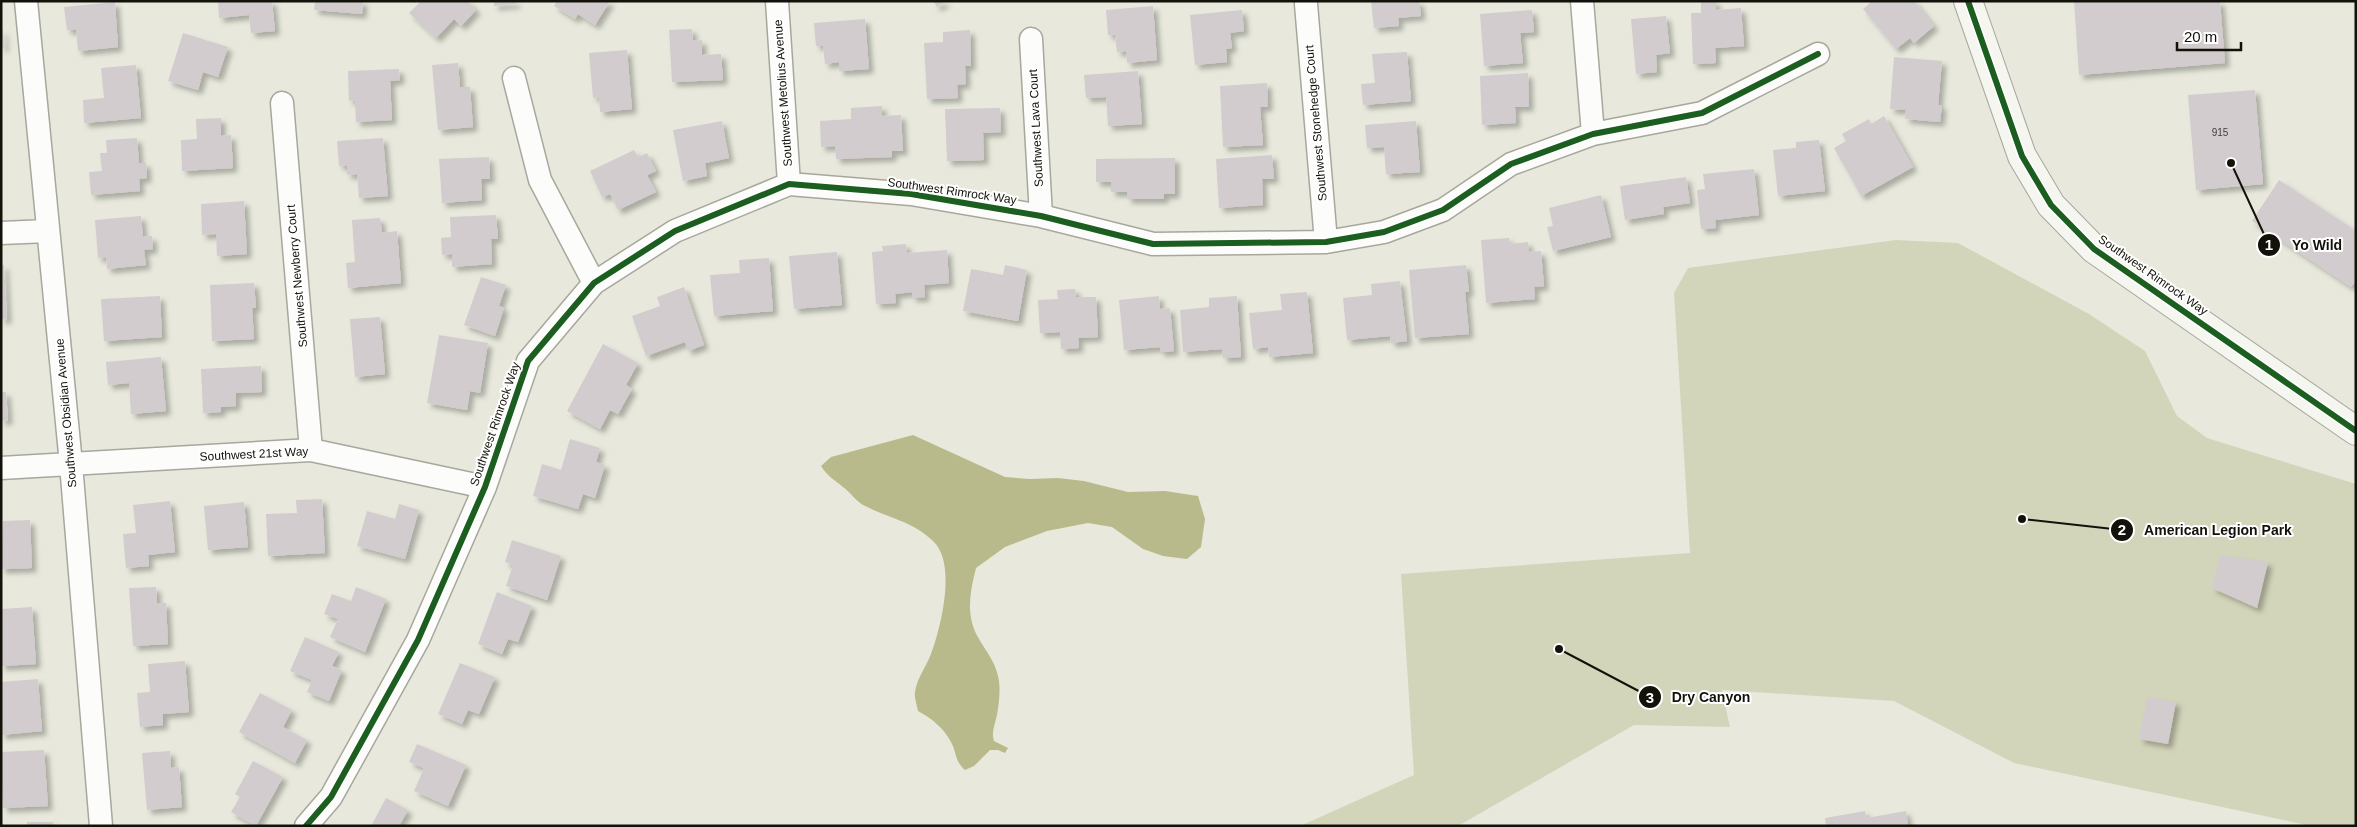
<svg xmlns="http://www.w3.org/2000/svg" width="2357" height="827" font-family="Arial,sans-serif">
<defs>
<filter id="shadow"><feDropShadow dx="4.5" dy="4.5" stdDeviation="2.5" flood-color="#0004"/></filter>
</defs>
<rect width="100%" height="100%" fill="#e8e9dc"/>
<path fill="#d3d5ba" d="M1896,240L1958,243L2089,314L2145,351L2177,416L2207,438L2356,484V826H2311L2014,763L1894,701L1722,690L1730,727L1634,725L1458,826H1300L1414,775L1401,574L1690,553L1674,293L1688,268Z"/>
<path fill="#b9ba8c" d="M913,435L1005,477L1030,479L1058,478L1084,481L1128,492L1165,491L1198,496L1205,519L1201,547L1187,559L1163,556L1143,549L1112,527L1088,523L1047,531L1005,547L976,568C970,592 965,616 979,639C986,651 995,662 998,676C1001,688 999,703 997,715C995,724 991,733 994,741L1008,748L1005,753L998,750H990L974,766L965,770C954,760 957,753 951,742C943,727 932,719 918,711C917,705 914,698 915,692C917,678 926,667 931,654C941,627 957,563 933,541C912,521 888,518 863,505C855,500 850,492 843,487C835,480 827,476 821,466L831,457Z"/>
<path fill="#d2cccf" filter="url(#shadow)" d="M218,1H272L275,31L251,33L249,15L219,18Z
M315,1H363L362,14L314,10Z
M421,1H468L476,10L461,26L454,19L436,38L409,13Z
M494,1H516V4L494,6Z
M557,1H610L595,25L578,14L575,19L554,6Z
M933,1H947L937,7Z
M1371,1H1419L1421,16L1398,18L1399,26L1374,28Z
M1701,1H1716V10L1741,8L1744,46L1715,48L1716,63L1693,64L1691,13H1701Z
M1872,1H1914L1934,26L1914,43L1910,38L1896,49L1863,9Z
M2074,1H2220L2225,63L2079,75Z
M115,2L118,47L78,51L76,30H67L64,7Z
M1153,6L1157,60L1127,63L1126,51L1117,52L1115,35H1108L1106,10Z
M1242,10L1244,31L1230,33L1232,48L1226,49L1227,62L1195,65L1190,15Z
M1532,10L1534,32L1520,33L1523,63L1484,66L1480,14Z
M1666,16L1670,53L1656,55L1657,72L1636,74L1631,19Z
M865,19L869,69L839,71V62L825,64L823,46H816L814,23Z
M692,29L693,41L702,40V55L721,54L723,80L672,82L669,30Z
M1,30H3L4,48H1Z
M970,30L971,66H965L966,84L957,85L958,98L927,99L924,43L943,42V32Z
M183,33L228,47L218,77L203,72L198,90L168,81Z
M627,50L632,109L600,112L599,97L593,98L589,53Z
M1407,52L1411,101L1363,105L1361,84L1375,83L1372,54Z
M1894,57L1942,61L1938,105H1942L1940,122L1905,119L1906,110L1890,109Z
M458,63L460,87H470L473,127L438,130L432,65Z
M136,65L141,118L84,123L83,100L104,98L101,68Z
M399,69L400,80L390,81L392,120L356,122L355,100L349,101L348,71Z
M1138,71L1142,124L1108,126L1106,97L1086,98L1084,75Z
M1528,73L1529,107H1515L1516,123L1482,125L1480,76Z
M1267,83L1268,107H1260L1263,145L1223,147L1220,86Z
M2255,90L2263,184L2196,190L2188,95Z
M882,106V116L901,115L903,151H892V157L836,159L835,146L821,147L820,121L851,119V108Z
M1000,108L1001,132L983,133L984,160L947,161L945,109Z
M1884,116L1913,167L1861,196L1834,148L1846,141L1842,134L1869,119L1871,124Z
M221,118V136L231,135L233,168L182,171L181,140L197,139L196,119Z
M722,121L729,158L705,163L707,176L683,181L673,130Z
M1416,121L1420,172L1386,174L1384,147L1367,148L1365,125Z
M137,138L139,163H146L147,178L139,179L140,191L91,195L89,172L102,171L100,153H107L106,140Z
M383,138L388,196L359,198L357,174L347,175V165L339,166L337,141Z
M1819,140L1825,191L1778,196L1773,150L1796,148V142Z
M634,150L638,157L647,153L656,171L647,175L656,192L618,210L610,194L602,197L590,171Z
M1272,155L1274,179H1262L1263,205L1219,208L1216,159Z
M489,157L490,179H481L482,200L442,203L439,159Z
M1175,158V194H1164V199H1127V192H1111V182H1096V159Z
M1754,169L1759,215L1715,220L1716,228L1701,229L1697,190L1705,189L1703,174Z
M1686,177L1690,203L1663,207L1664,214L1625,220L1620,186Z
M2279,180L2356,231V281L2351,287L2252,221Z
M1601,195L1611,237L1553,251L1547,227L1553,226L1549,208Z
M244,201L247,254L217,256L216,234L202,235L201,204Z
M496,215L498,239H491L492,264L452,267V254L442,255L441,238L451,237L450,217Z
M141,216L143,237L152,236L153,249L144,250L146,265L107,269L106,257L98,258L95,220Z
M380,218L382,233L397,231L401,283L348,288L346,263L355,262L352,220Z
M1509,238V244L1528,242L1529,252L1541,251L1544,286L1534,287L1535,299L1486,303L1481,240Z
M906,244L907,253L947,250L949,283L924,285L925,297L912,298V292L895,294L896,303L876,304L872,252L883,251L882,246Z
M837,252L842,305L794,309L789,256Z
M769,258L773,311L714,316L710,275L740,273L739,260Z
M1,265H4L7,319L1,320Z
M1005,265L1027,270L1018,321L963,311L971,269L1003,275Z
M1466,265L1469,292H1465L1469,334L1415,338L1409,270Z
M481,277L506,285L499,306L504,308L495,336L464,325Z
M1400,281L1407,341L1391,343L1390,336L1347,340L1343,298L1372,295L1371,284Z
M254,283L256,308H252L254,339L212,341L210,285Z
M684,287L704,345L688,351L685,342L646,356L632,316L660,306L657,297Z
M1075,289L1076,297H1096L1098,337L1078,338L1079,348L1061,349L1060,332L1040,333L1038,300L1058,299L1057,290Z
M1307,292L1313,353L1269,357L1268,347L1253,349L1249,313L1282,310L1280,294Z
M160,296L162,337L104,341L101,299Z
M1159,296L1160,309L1170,308L1174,351L1160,352V347L1124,350L1119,300Z
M1237,296L1241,357L1223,358L1222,349L1183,352L1180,310L1209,307V298Z
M380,317L385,374L355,377L350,319Z
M439,335L488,343L480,393L470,391L467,410L427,403Z
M603,344L638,363L626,385L632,389L618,414L610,410L600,429L567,411Z
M161,357L166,411L131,414L129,383L108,385L106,362Z
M261,366L262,392L236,393V406L221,407V412L203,413L201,369Z
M1,392H6L8,420L1,421Z
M570,439L600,448L596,462L605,465L595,498L583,494L578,509L533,496L542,464L561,470Z
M322,499L325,553L268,556L266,514L297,513L296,500Z
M170,501L175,552L148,555L149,566L126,568L123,534L136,533L133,505Z
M244,502L248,547L208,550L204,506Z
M399,504L419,510L405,559L357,546L367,511L395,519Z
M30,520L32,568L1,569L3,521Z
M512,540L561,556L547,600L506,586L513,565L505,562Z
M2220,555L2268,562L2257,608L2212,588Z
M156,587L157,603H166L168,644L133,646L129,588Z
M356,587L386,599L365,652L330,637L338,619L324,614L332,594L351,601Z
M497,592L532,606L518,642L508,639L502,654L478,644Z
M32,607L36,664L1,666V609Z
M305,637L339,652L332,666L342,670L329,701L307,692L312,680L290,671Z
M185,661L189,712L163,714V725L140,727L137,693L150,692L148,664Z
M460,663L495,677L479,714L468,710L462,724L438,714Z
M38,679L42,731L1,735V682Z
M260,693L292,710L283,727L307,740L295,763L239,732Z
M2147,697L2176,702L2168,744L2139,739Z
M417,744L466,765L448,806L414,791L424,768L409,762Z
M44,750L48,806L3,808L1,752Z
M170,751L171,768L179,767L182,807L147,810L142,753Z
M253,761L283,777L256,826L231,812L240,797L235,794Z
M386,798L408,810L399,826H371Z
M1865,811L1866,818L1906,811L1908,826H1826L1825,818Z
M27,822H53V826H27Z"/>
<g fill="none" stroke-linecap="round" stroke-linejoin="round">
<defs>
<path id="street" d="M26,1L71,464L101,826
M777,1L789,184
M1582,1L1593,134
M1306,4L1326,242
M1031,39L1041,216
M514,78L540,180L594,283
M282,103L311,450
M1,233L48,231
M1,468L311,450L485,487
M306,826L331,797L418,640L485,487L528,361L594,283L675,231L789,184L911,194L1041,216L1153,244L1326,242L1384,232L1443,210L1511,164L1593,134L1702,113L1818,54"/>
<path id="secondary" d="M1968,1L2022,156L2051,205L2094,249L2356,431"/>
</defs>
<use href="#street" stroke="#a7a79d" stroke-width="25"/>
<use href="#secondary" stroke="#a7a79d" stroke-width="30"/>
<use href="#street" stroke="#fcfcfa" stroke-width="22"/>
<use href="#secondary" stroke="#f6f6f1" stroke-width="28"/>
<defs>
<path id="cycleway" d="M1968,1L2022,156L2051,205L2094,249L2356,431
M306,826L331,797L418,640L485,487L528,361L594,283L675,231L789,184L911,194L1041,216L1153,244L1326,242L1384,232L1443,210L1511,164L1593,134L1702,113L1818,54"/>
</defs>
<use href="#cycleway" stroke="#fff" stroke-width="9"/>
<use href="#cycleway" stroke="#1b5e20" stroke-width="6"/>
</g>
<g text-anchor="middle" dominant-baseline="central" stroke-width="4" stroke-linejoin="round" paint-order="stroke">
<g font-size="10" fill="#42403b">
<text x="2220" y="132">915</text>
</g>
<g font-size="12" fill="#12120a" stroke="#fff">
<text transform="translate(783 93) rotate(-94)">Southwest Metolius Avenue</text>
<text transform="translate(1316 123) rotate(-95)">Southwest Stonehedge Court</text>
<text transform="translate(1036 128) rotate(-93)">Southwest Lava Court</text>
<text transform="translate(952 191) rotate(8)">Southwest Rimrock Way</text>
<text transform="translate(2153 275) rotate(35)">Southwest Rimrock Way</text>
<text transform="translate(297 276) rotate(-95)">Southwest Newberry Court</text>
<text transform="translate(66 413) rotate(-95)">Southwest Obsidian Avenue</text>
<text transform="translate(495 424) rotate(-71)">Southwest Rimrock Way</text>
<text transform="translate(254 454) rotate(-3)">Southwest 21st Way</text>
</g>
</g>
<path fill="none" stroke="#12120a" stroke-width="2" d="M2231 163L2269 245M2022 519L2122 530M1559 649L1650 697"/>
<g fill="#12120a" stroke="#fff" stroke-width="2">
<circle cx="2231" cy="163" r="5"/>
<circle cx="2022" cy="519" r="5"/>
<circle cx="1559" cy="649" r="5"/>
<circle cx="2269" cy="245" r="12"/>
<circle cx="2122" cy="530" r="12"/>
<circle cx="1650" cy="697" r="12"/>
</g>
<g font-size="15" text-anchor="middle" font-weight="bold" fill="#fff">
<text x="2269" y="250">1</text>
<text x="2122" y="535">2</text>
<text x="1650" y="703">3</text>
</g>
<g font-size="14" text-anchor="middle" font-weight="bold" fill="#12120a" stroke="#fff" stroke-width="4" stroke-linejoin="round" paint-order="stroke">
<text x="2317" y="250">Yo Wild</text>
<text x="2218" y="535">American Legion Park</text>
<text x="1711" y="702">Dry Canyon</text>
</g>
<rect width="2357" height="827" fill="none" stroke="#12120a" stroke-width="5"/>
<path d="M2177 42v8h64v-8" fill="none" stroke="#12120a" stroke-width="2.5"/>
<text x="2184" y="42" font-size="15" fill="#12120a" stroke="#ffffff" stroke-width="4" paint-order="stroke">20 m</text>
</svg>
